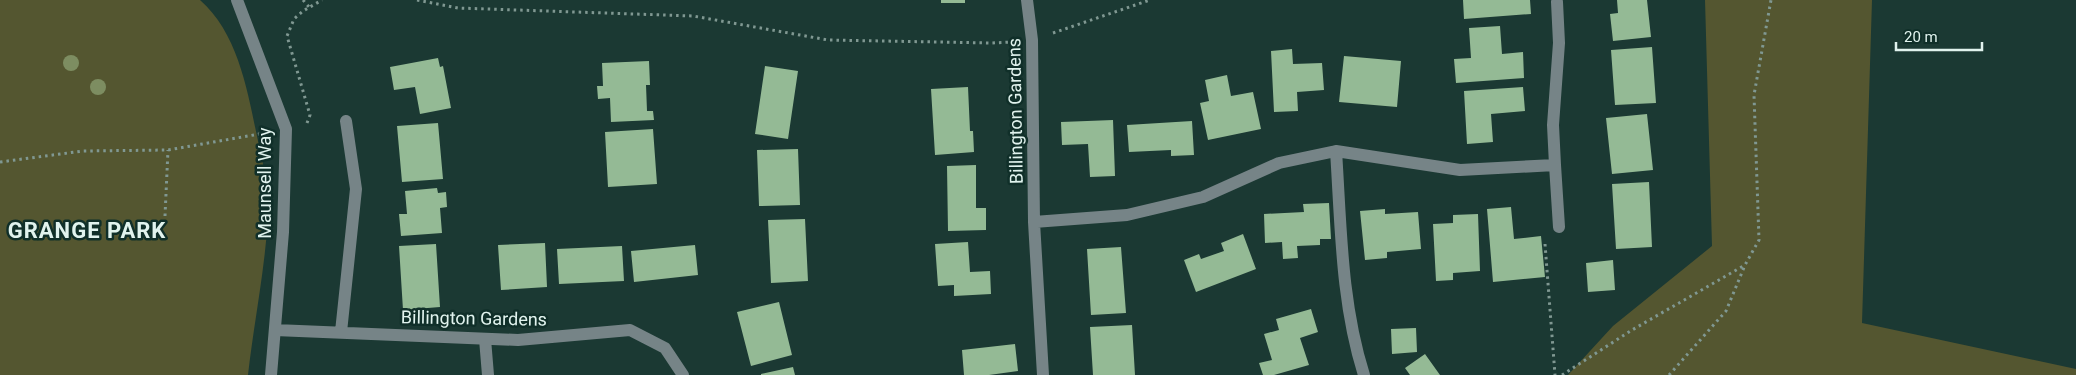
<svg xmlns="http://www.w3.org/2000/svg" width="2076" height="375" font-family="Roboto,sans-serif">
<rect width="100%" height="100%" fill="#1b3933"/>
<path fill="#545630" d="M0,0H200C239,34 248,94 258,141C264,166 269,191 268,217C265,269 254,322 248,375H0Z
M1705,0H1872L1862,323L2076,369V375H1568L1613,326L1712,246Z"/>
<path fill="#94ba95" d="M941,0H965V3H941Z
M1463,0H1530L1531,14L1464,19Z
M1617,0H1647L1651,37L1613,41L1610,14L1618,13Z
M1500,26L1502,54L1523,52L1524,78L1456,83L1454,59L1471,58L1469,28Z
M1652,47L1656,103L1615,105L1611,50Z
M1292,49L1293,64L1322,63L1324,90L1297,92L1298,111L1274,112L1271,51Z
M1344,56L1401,61L1397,107L1339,102Z
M438,58L440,67L443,66L451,108L420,114L415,87L394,90L390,67Z
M649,61L650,85H646L647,111H653L654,120L611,122L610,98L598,99L597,86H603L602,63Z
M765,66L798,71L788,139L755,134Z
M1227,75L1231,96L1253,92L1261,129L1208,140L1200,103L1209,101L1205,80Z
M968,87L970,131H973L974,152L935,155L931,89Z
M1523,87L1525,111L1491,114L1493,142L1467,144L1464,91Z
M1647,114L1653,170L1612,174L1606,118Z
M1113,120L1115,176L1090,177L1088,144L1062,145L1061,122Z
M1192,121L1194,155L1171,156V150L1129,152L1127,125Z
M438,123L443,179L402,182L397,126Z
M653,129L657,184L608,187L605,132Z
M798,149L800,205L759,206L757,150Z
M976,165V208H986V230L948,231L947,166Z
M1649,182L1652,247L1616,249L1612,184Z
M437,188L438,193L446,192L447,207L440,208L442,233L401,236L399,214H407L405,191Z
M1329,203L1331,239H1320V245L1297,246L1298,258L1283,259L1282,242L1265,243L1264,214L1304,212L1303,204Z
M1511,207L1514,239L1541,236L1545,277L1493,282L1487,209Z
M1385,209V214L1418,212L1421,249L1387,252V258L1365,260L1360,211Z
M1478,214L1480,271L1453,273V280L1436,281L1433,224L1453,223V215Z
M805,219L808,281L771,283L768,220Z
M1243,234L1256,269L1196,292L1184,260L1199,254L1201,259L1224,251L1221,243Z
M968,242L970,272L990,271L991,294L954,296V285L938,286L935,244Z
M545,243L547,287L501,290L498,245Z
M436,244L440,307L403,310L399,246Z
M695,245L698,275L634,282L631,251Z
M622,246L624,281L559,284L557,249Z
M1121,247L1126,313L1091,315L1087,249Z
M1613,260L1615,290L1588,292L1586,263Z
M779,302L792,355L751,366L737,312Z
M1311,309L1318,332L1300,338L1309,365L1274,375H1263L1259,363L1272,360L1264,334L1279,330L1276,319Z
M1132,325L1135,375H1093L1090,327Z
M1416,328L1417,352L1392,354L1391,329Z
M1015,344L1018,371L989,375H964L962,350Z
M1425,354L1440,375H1410L1405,368Z
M793,367L795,375H761V374Z"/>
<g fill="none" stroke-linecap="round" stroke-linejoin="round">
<path stroke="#809892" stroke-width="3" stroke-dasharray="2.5 4" stroke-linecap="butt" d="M303,0L309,7
M417,0L458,8L693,16L828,40L992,43L1013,42
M1053,33L1150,0
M307,123L310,115L287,36L294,19L303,11L322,0
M0,162L83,151L168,150L265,133
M165,216L168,150
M1545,244L1555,375
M1562,375L1632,330L1745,265
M1669,375L1726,311L1745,265L1759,240L1754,95L1771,0"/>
<path stroke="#768487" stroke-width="12" d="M237,0L286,129L283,232L271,375
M1027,0L1032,40L1034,222L1043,375
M1336,151C1341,226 1341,303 1364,375
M1555,165L1559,227
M1034,222L1127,215L1203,197L1279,163L1336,151L1460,170L1555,165L1553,125L1559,43L1557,2
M275,330L518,340L630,330L665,348L683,375
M341,332L356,189L346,121
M485,339L488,375"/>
</g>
<g fill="#7d8d61">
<circle cx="71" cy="63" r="8"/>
<circle cx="98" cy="87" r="8"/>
</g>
<g text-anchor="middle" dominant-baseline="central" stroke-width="5" stroke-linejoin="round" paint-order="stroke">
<g font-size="18" fill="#e1f3ee" stroke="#102f29">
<text transform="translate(1015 111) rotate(-91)">Billington Gardens</text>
<text transform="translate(264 183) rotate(-90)">Maunsell Way</text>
<text transform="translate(474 318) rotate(1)">Billington Gardens</text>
</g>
<g font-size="22" font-weight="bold" letter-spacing="1" fill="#e1f3ee" stroke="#102f29">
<text x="87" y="230">GRANGE PARK</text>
</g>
</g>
<path d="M1896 42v8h86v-8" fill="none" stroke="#e1f3ee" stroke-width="2.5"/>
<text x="1904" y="42" font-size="15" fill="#e1f3ee" stroke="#102f29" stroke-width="4" paint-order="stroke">20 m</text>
</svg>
